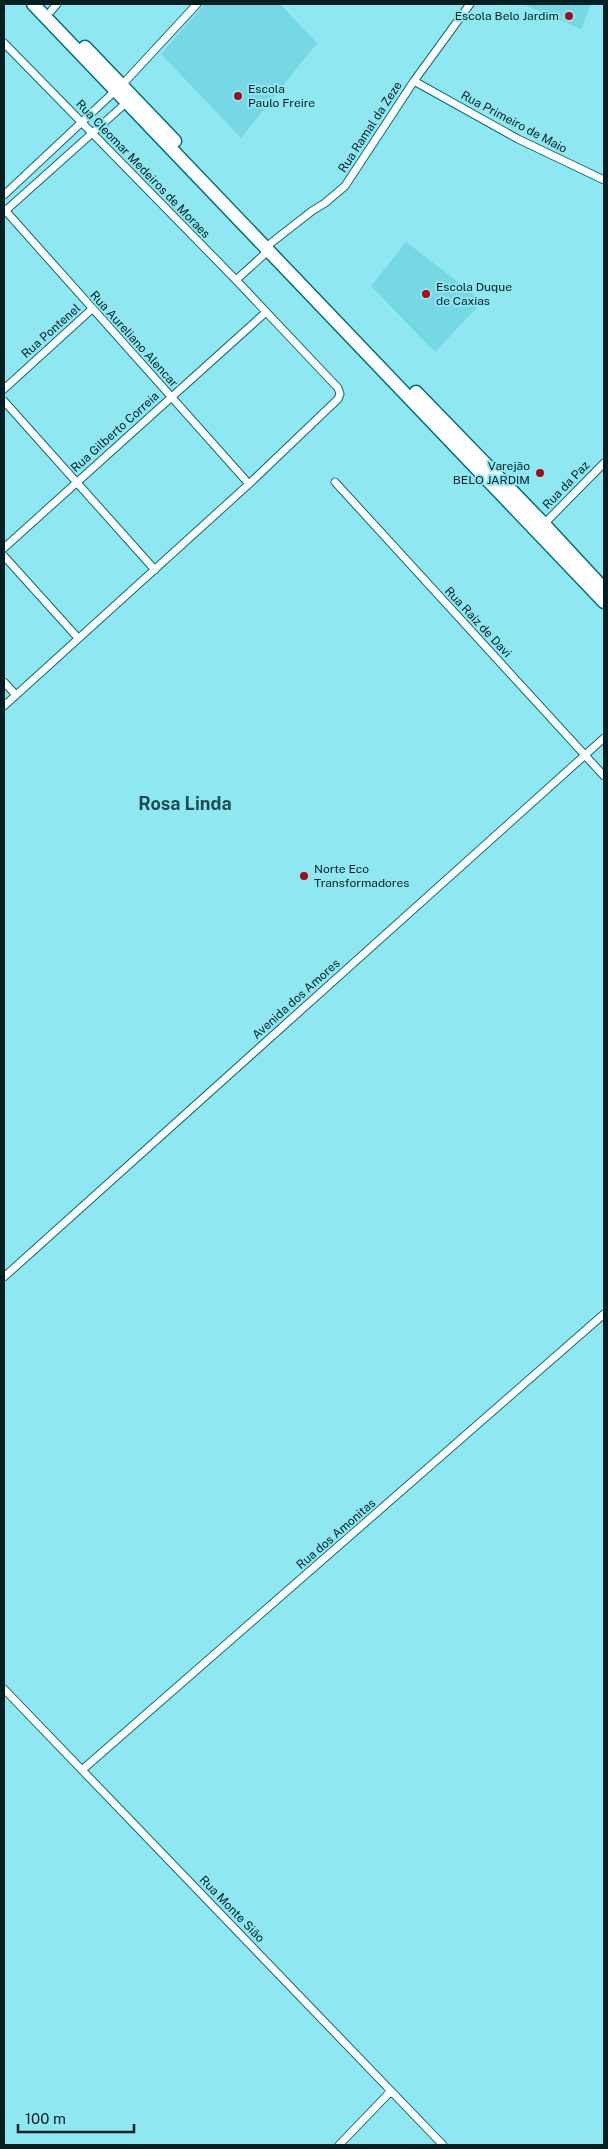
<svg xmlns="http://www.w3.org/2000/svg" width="608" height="2149" font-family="'Public Sans',sans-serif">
<rect width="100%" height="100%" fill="#8fe7f2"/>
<path fill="#76d8e4" d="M205,4H280L317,43L241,138L161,54Z
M522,4H591L581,29Z
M406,242L483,301L435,352L371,286Z"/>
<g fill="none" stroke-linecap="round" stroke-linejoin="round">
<defs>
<path id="street" d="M51,11L57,4
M4,43L236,280L338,388L340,394L338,399L249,484L4,706
M414,81L518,139L604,180
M122,85L197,4
M4,195L115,91
M4,209L249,484
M4,212L126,103
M271,243L312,211L325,203L345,186L414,81L470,4
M236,280L268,251
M4,389L92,309
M4,401L155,570
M335,482L604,776
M544,524L604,463
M4,548L265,313
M4,556L78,638
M4,682L16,695
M4,1277L604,738
M4,1689L443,2145
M82,1770L604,1314
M339,2145L391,2091"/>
<path id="highway" d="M33,4L604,602
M85,47L175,141
M416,392L544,524L604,589"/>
</defs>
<use href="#street" stroke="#00707b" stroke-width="9"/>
<use href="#highway" stroke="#00707b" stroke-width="15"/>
<use href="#street" stroke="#fff" stroke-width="7"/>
<use href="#highway" stroke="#fff" stroke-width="12"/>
</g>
<g fill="#a40b16" stroke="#8fe7f2" stroke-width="2">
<circle cx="569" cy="16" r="5"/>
<circle cx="238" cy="96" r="5"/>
<circle cx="426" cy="294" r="5"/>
<circle cx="540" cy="473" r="5"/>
<circle cx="304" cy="876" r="5"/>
</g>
<g text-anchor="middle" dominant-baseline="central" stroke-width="4" stroke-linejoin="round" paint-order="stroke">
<g font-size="12" fill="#031f22" stroke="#8fe7f2" text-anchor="start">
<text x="559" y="16" text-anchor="end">Escola Belo Jardim</text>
<text x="248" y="89">Escola<tspan x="248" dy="14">Paulo Freire</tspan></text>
<text x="436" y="287">Escola Duque<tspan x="436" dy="14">de Caxias</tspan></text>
<text x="530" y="466" text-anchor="end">Varejão<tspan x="530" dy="14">BELO JARDIM</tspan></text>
<text x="314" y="869">Norte Eco<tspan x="314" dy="14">Transformadores</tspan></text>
</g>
<g font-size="12" fill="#031f22" stroke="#8fe7f2">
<text transform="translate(514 122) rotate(28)">Rua Primeiro de Maio</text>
<text transform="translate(370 127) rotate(-57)">Rua Ramal da Zeze</text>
<text transform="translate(143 169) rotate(46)">Rua Cleomar Medeiros de Moraes</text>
<text transform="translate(51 331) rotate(-42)">Rua Pontenel</text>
<text transform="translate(134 339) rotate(48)">Rua Aureliano Alencar</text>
<text transform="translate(115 432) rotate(-42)">Rua Gilberto Correia</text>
<text transform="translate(566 485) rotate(-46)">Rua da Paz</text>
<text transform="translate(478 622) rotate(47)">Rua Raíz de Davi</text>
<text transform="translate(296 999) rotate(-42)">Avenida dos Amores</text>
<text transform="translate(336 1534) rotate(-41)">Rua dos Amonitas</text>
<text transform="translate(232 1909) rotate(46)">Rua Monte Sião</text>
</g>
<g font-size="18" font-weight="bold" fill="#1d4c52" stroke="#8fe7f2">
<text x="185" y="803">Rosa Linda</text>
</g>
</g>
<rect width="608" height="2149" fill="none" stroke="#031f22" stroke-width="10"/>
<path d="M18 2124v8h116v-8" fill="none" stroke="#031f22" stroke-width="2.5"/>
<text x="25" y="2124" font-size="15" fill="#031f22" stroke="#8fe7f2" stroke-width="4" paint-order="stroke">100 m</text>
</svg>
